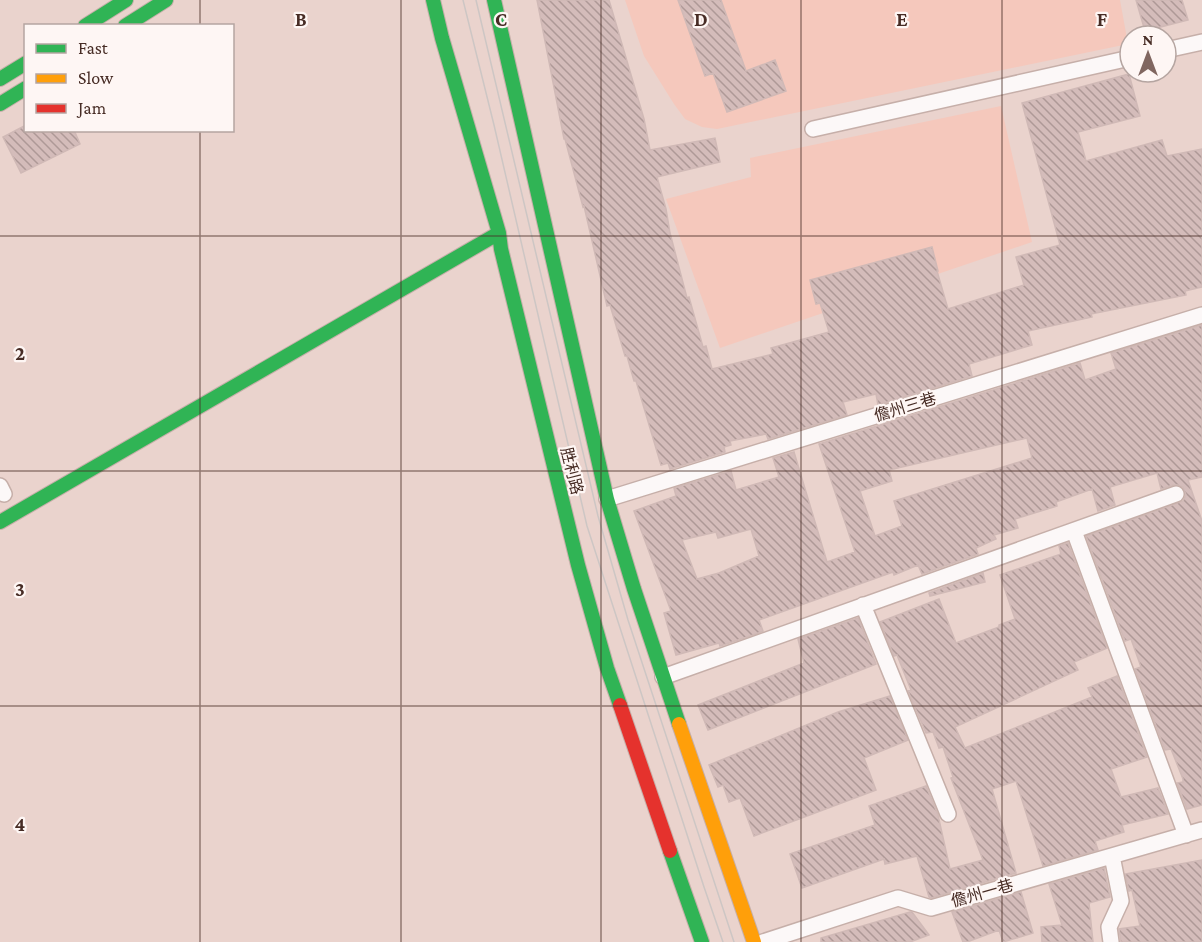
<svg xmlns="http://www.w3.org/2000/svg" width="1202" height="942" font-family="'Crimson Pro','Noto Sans SC',serif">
<defs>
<pattern id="building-back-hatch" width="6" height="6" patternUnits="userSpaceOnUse" patternTransform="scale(1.5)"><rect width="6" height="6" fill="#d4bcba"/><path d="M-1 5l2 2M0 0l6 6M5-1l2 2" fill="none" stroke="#ae9997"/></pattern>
</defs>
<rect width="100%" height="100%" fill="#ead3cd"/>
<path fill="#f5c8bc" d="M625,0H1120L1128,44L717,129L702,127L685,119L674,104L644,56Z
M1001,106L1032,242L720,348L666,199L751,177L750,158Z"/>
<path fill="url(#building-back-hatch)" stroke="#d0b9b6" stroke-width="1.5" fill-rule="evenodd" d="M537,0H609L644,119L650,150L715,138L720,162L657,177L666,209L670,233L687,298L689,297L703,347L706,346L712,369L773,354L771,348L829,332L820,303L816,304L810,280L932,247L938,271H937L948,309L1024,285L1016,257L1060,245L1022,103L1129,74L1140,116L1078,132L1086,161L1162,140L1167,156L1202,149V287L1185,291L1186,295L1091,314L1092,317L1028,331L1032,345L969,364L972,376L878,405L876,394L843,402L847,415L768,439L766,434L730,441L731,445L724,447L725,452L670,469L668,463L661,465L636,381H634L627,356H625L610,305L607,306L584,206L583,207L565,139H564Z
M678,0H721L746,71L775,60L786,91L727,112L713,73L705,76Z
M1136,0H1182L1188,20L1145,31Z
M26,125V130H74L80,144L21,173L3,137Z
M1202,325V477L1188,480L1202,521V805L1187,809L1177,783L1183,782V779L1171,749L1165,750L1135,669L1141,667L1131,639L1125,641L1086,536L1183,501L1186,495L1183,487L1178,485H1173L1161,489L1157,473L1110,487L1115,505L1098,511L1092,489L1056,502L1057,506L1015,519L1018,528L994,535L996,539L976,548L978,554L922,574L918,565L894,575L893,572L759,620L763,631L756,634L720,646L719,643L676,655L664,613L671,611L634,511L676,496L674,488L731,471L736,490L779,477L773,458L794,452L827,562L855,552L819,444L1080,363L1085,380L1116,369L1111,353ZM1027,438L1032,458L894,501L902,526L875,536L860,491L892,481L889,470ZM751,529L759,556L719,573L697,579L682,540L716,532L718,538Z
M1068,543L1107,648L1074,662L1078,670L955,727L965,748L1092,697L1088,688L1117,676L1147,757L1111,769L1121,797L1158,788L1168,814L1122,825L1124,832L1095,841L1098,850L1043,866L1016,781L992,789L1016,873L931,898L929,897L917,856L885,864L884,859L802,888L790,854L875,825L869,806L926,786L938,815L950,869L983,860L951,778L953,777L943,747L939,748L933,732L926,733L908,691L911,690L897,655L894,656L880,622L939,599L956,643L999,627V625L1015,619L1000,575L1061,554L1059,546Z
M983,573L985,582L930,596L929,593Z
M858,618L876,664L708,730L698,705L804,663L798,639Z
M890,696L908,740L864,758L876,790L754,836L740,798L729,802L723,785L718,787L709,765L838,712Z
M1202,860V942H1121L1119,929L1140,926L1132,890L1129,891L1125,874Z
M1104,868L1110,897L1089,903L1093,942H1042L1041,927L1062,925L1049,884Z
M1021,892L1033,933L1003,942L999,930L967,942H963L952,912Z
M910,912H912L929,935L910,942H821V938Z"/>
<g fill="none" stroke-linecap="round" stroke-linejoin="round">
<defs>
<path id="street" d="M1166,50L1202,42
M813,129L1130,58
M0,486L4,494
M607,499L1202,315
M1074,531L1186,835
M863,605L948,814
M663,677L1176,494
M763,942L898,898L931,908L1202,830
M1111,942L1109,927L1121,901L1112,856"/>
<path id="fast" d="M433,0L442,38L499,233L501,249L578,565L607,668L620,705
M494,0L607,499L634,589L679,724
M85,26L126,0
M125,26L166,0
M0,79L26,63
M0,104L26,88
M0,522L499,233
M670,851L702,942"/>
<path id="slow" d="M679,724L754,942"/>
<path id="jam" d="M620,705L670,851"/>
</defs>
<use href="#street" stroke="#c6afa9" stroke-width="18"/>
<use href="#fast" stroke="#c6afa9" stroke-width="16"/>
<use href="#slow" stroke="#c6afa9" stroke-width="16"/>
<use href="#jam" stroke="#c6afa9" stroke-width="16"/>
<use href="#street" stroke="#fcf8f8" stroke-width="15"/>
<use href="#fast" stroke="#30b455" stroke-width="14"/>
<use href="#slow" stroke="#ff9f0a" stroke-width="14"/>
<use href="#jam" stroke="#e5322d" stroke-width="14"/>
<path stroke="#cdc6c4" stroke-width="1.5" d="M463,0L494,125L587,526L704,887L723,942
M476,0L598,516L628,620L734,942"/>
</g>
<path fill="none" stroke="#472c25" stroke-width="1.5" stroke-opacity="0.55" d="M200,0V26M401,0V942M601,0V942M801,0V942M1002,0V942M200,130V942M0,236H1202M0,471H1202M0,706H1202"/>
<g text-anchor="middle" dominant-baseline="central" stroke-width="4.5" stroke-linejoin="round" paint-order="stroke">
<g font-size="16" fill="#472c25" stroke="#fef6f4">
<text transform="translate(905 407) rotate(-17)">儋州三巷</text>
<text transform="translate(572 471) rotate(76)">胜利路</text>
<text transform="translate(982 893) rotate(-16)">儋州一巷</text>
</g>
</g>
<g font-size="20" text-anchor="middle" font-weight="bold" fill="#472c25" stroke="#fef6f4" stroke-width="4.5" stroke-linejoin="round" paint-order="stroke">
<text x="301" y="26">B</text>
<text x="501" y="26">C</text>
<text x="701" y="26">D</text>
<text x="902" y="26">E</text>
<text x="1102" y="26">F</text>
<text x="20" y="360">2</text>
<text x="20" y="596">3</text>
<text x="20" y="831">4</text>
</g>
<rect x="24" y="24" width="210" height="108" fill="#fef6f4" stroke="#b5a5a1" stroke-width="1.5"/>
<rect x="36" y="44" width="30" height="9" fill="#30b455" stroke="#b5a5a1" stroke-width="1.5"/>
<text x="78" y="54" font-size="18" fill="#472c25">Fast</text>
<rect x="36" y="74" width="30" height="9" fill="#ff9f0a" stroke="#b5a5a1" stroke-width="1.5"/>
<text x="78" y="84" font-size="18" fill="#472c25">Slow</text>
<rect x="36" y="104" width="30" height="9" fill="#e5322d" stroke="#b5a5a1" stroke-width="1.5"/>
<text x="78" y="114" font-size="18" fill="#472c25">Jam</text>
<g transform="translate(1148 54)"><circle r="28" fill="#fef6f4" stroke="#b5a5a1" stroke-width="1.5"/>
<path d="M0-4.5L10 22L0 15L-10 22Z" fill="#806660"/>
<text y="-9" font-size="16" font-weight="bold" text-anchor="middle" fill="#472c25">N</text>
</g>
</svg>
